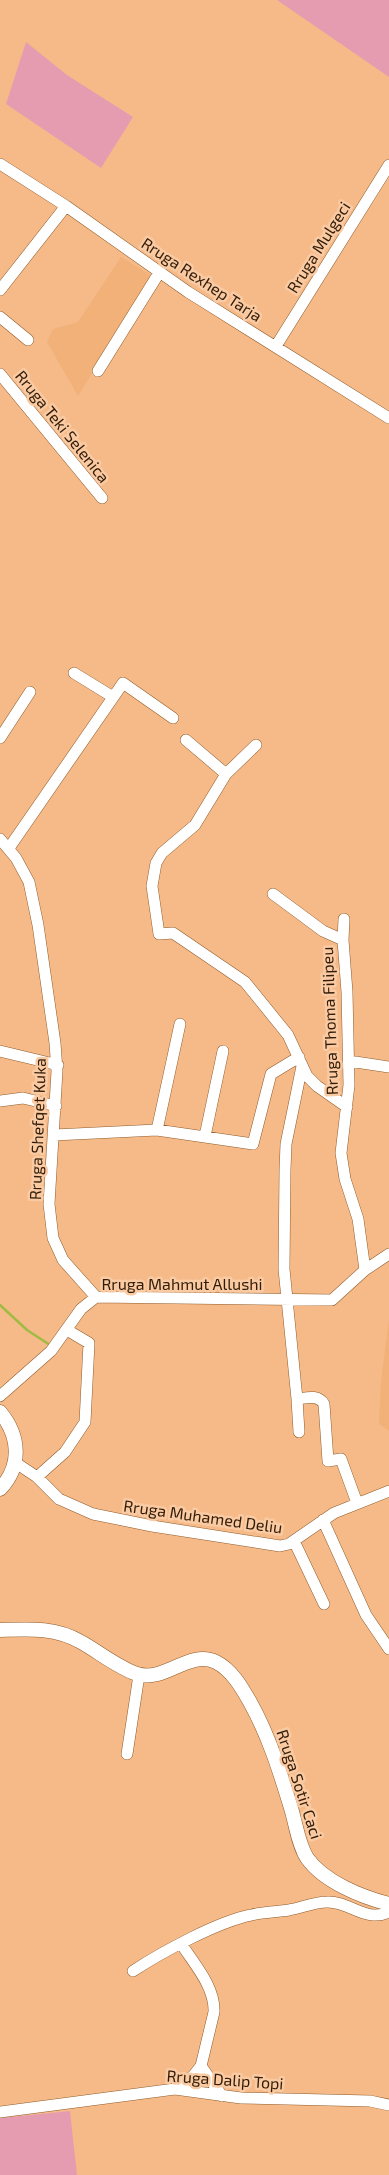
<svg xmlns="http://www.w3.org/2000/svg" width="389" height="2175" font-family="'Exo 2',sans-serif">
<rect width="100%" height="100%" fill="#f5ba88"/>
<path fill="#f1b179" d="M121,257L152,276L78,396L47,342L53,329L78,322Z
M389,1319V1431L379,1424L381,1382Z"/>
<path fill="#e69cb0" d="M277,0H389V77Z
M26,42L67,75L133,117L101,168L6,104Z
M70,2111L77,2175H0V2118Z"/>
<g fill="none" stroke-linecap="round" stroke-linejoin="round">
<path stroke="#9fbb44" stroke-width="2.5" d="M0,1305L27,1330L50,1345"/>
<defs>
<path id="minor" d="M0,164L66,206L188,292L389,418
M0,290L66,206
M0,317L28,340
M276,346L389,165
M98,371L159,273
M0,374L102,498
M74,673L113,697
M0,738L30,692
M186,740L226,774L256,745
M226,774L195,825L162,853L156,863L152,886L159,934L173,933L245,982L288,1035L307,1076L317,1086L347,1107
M0,839L16,858L29,882L38,925L55,1043L57,1071L49,1204L53,1238L63,1260L96,1297
M9,848L123,683L173,718
M273,894L323,931L343,940
M344,919L343,940L347,992L349,1085L341,1153L345,1179L358,1219L365,1270
M0,1051L58,1065
M349,1061L389,1067
M302,1066L286,1144L285,1170L284,1269L297,1399C306,1398 318,1394 324,1404L328,1461L341,1459L357,1503
M0,1101L23,1098L56,1106
M157,1130L180,1024
M54,1135L157,1130L253,1144L271,1074L299,1057
M205,1136L223,1051
M0,1396L51,1351L81,1309L96,1297L332,1300L365,1270L389,1254
M297,1399L299,1432
M16,1463L37,1477L59,1499L93,1514L152,1526L280,1546L289,1544L334,1513L389,1491
M37,1477L65,1452L85,1422L89,1343L67,1330
M323,1520L366,1615L389,1649
M294,1541L324,1604
M127,1754L139,1675
M133,1971C162,1952 217,1922 251,1915C263,1912 276,1912 289,1910C301,1908 314,1902 327,1902C349,1901 366,1923 389,1912
M201,2066L222,2096
M175,2089L193,2076L201,2066L214,2012C215,1987 195,1965 182,1945
M0,2112L175,2089L241,2098L370,2101L389,2105"/>
<path id="major" d="M0,1412C20,1436 22,1466 0,1489
M0,1630C29,1629 55,1627 81,1642C99,1652 117,1667 137,1674C165,1683 189,1649 216,1662C232,1670 242,1688 250,1702C269,1736 280,1772 291,1808C296,1824 298,1844 307,1858C324,1882 362,1897 389,1904"/>
</defs>
<use href="#minor" stroke="#905c2b" stroke-width="12"/>
<use href="#major" stroke="#905c2b" stroke-width="15"/>
<use href="#minor" stroke="#fff" stroke-width="11"/>
<use href="#major" stroke="#fff" stroke-width="14"/>
</g>
<g text-anchor="middle" dominant-baseline="central" stroke-width="5" stroke-linejoin="round" paint-order="stroke">
<g font-size="16" fill="#321c07" stroke="#facaa3">
<text transform="translate(318 247) rotate(-58)">Rruga Mulgeci</text>
<text transform="translate(202 279) rotate(33)">Rruga Rexhep Tarja</text>
<text transform="translate(63 426) rotate(51)">Rruga Teki Selenica</text>
<text transform="translate(329 1021) rotate(-92)">Rruga Thoma Filipeu</text>
<text transform="translate(37 1129) rotate(-88)">Rruga Shefqet Kuka</text>
<text x="182" y="1283">Rruga Mahmut Allushi</text>
<text transform="translate(203 1516) rotate(8)">Rruga Muhamed Deliu</text>
<text transform="translate(300 1784) rotate(72)">Rruga Sotir Caci</text>
<text transform="translate(225 2079) rotate(4)">Rruga Dalip Topi</text>
</g>
</g>
</svg>
